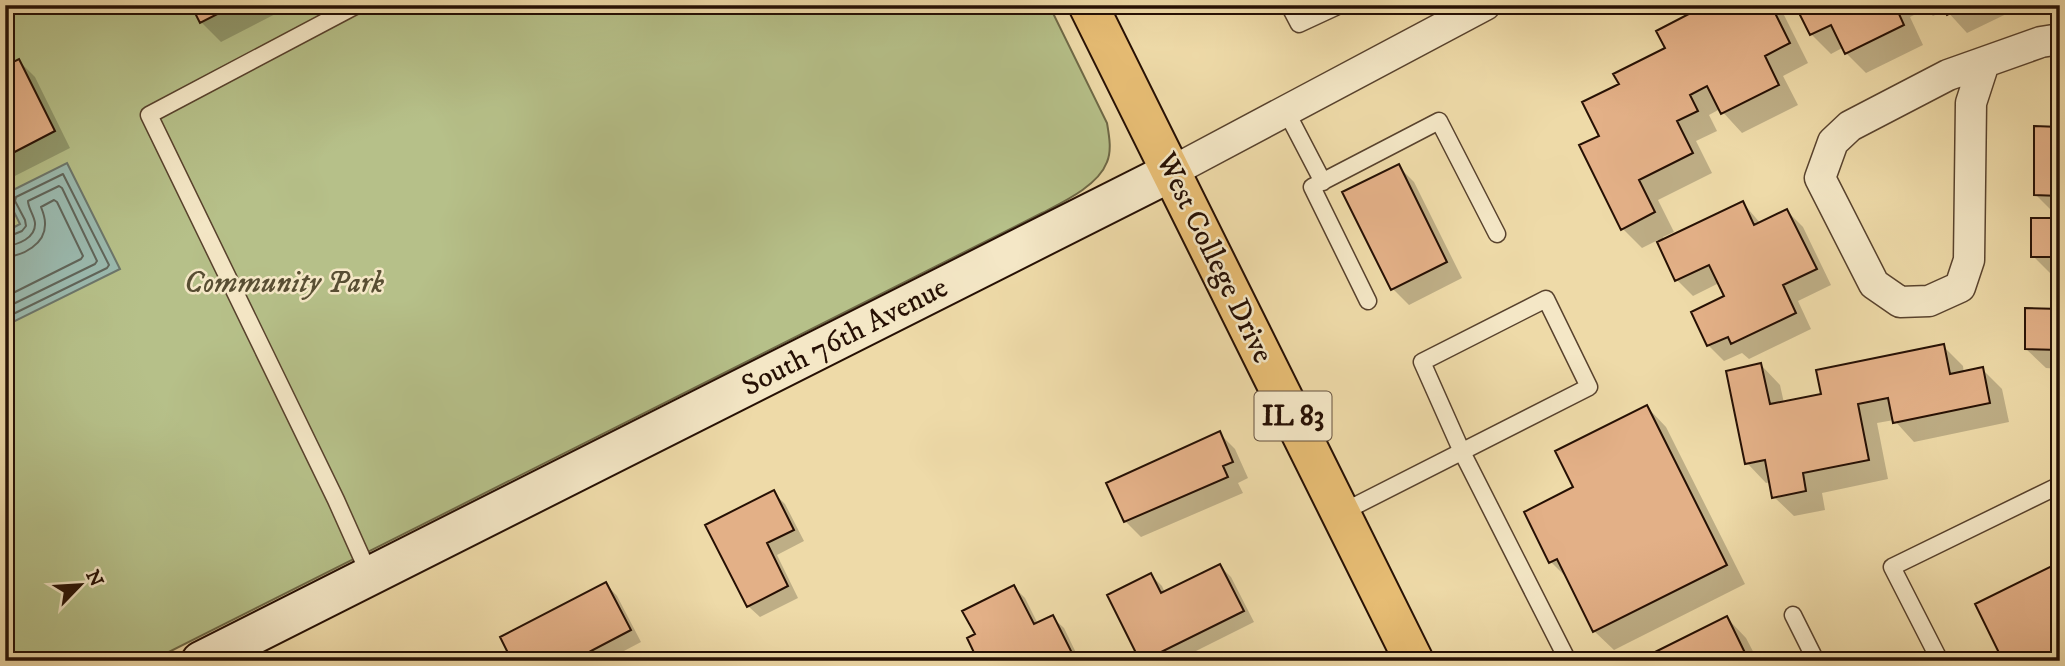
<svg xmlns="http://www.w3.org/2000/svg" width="2065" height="666" font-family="'IM FELL DW Pica',serif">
<rect width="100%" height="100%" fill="#eedaa8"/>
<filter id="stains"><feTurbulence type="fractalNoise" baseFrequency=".00286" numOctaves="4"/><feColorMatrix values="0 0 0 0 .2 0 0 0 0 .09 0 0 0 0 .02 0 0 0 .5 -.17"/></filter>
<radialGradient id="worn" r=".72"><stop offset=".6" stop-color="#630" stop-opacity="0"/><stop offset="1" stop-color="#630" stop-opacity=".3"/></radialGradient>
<path fill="#b6c089" stroke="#6e6846" stroke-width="2" d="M5,5H1049L1107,123C1109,135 1112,150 1107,162C1098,186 1063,202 1042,213L151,661H5Z"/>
<path fill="#9bbaaf" stroke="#6c766b" stroke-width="2" d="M67,163L120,269L5,326V232L20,224L5,194Z"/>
<path fill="#0003" d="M193,5H285L287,8L221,42L201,22Z
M1710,5H1724L1731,12L1744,5H1779L1808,63L1783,76L1798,105L1742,133L1720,109L1709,115L1717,131L1696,141L1712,173L1658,200L1674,232L1663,237L1664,240L1743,203L1761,224L1787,211L1803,227L1831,285L1798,301L1811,329L1749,359L1742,353L1724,361L1708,345L1693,313L1726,297L1719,283L1693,296L1677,280L1658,240L1642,248L1622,228L1601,136L1621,85L1667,49Z
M1797,5H2025L1967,33L1946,10L1933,16L1926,9L1910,17L1923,45L1866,73L1846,53L1844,47L1831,54L1811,34Z
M19,61L35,77L70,148L5,181V68Z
M2060,129V214H2055L2035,194Z
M1398,166L1414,182L1462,278L1409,305L1393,289Z
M2060,220V276L2052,275L2033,256Z
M2060,311V369L2046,368L2026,349Z
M1943,346L1963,366L1964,373L1982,369L2002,389L2009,422L1914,442L1894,420L1877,423L1888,479L1822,493L1825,510L1794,516L1774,497L1771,482L1766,483L1747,463L1761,365L1780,385L1784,403L1823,395Z
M1647,407L1666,427L1745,584L1614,650L1594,631L1568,579L1551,562L1575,488Z
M1219,433L1235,449L1248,478L1238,483L1243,493L1141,537L1125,521Z
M774,493L785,504L804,541L777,555L798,598L760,617L748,606Z
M1220,566L1231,577L1254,622L1176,661H1142L1151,575L1162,586L1165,593Z
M606,584L617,596L641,642L605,661H514Z
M1014,587L1025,598L1038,624L1052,617L1064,628L1080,661H980L977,635Z
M1727,618L1746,638L1758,661H1641Z"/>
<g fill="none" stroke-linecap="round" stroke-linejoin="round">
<path stroke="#60655a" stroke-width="2" d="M5,238L22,231L26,226L25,220L15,201L16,197L63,174L109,265L107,268L5,318
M5,246C18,245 36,238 35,223C34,215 28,208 28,201L59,186L62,188L97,261L95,264L5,308
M5,257C23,256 46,244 45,223C45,218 43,212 41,207L54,200L57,202L83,256L81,259L5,297"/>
</g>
<path fill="#e3b087" stroke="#261004" stroke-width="2" d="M191,5H235L200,23Z
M1706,5H1723L1727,12L1740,5H1771L1790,43L1765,56L1779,85L1721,114L1707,86L1690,95L1698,111L1677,121L1693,153L1639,180L1655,212L1621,230L1579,145L1599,136L1582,102L1619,84L1613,74L1665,48L1656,31Z
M1795,5H1895L1904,25L1845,54L1831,25L1810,35Z
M1942,5H1966L1947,15Z
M19,59L55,131L5,157V66Z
M2034,126L2060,127V196L2034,195Z
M1399,164L1447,262L1391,290L1342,192Z
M1743,201L1754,225L1787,209L1817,269L1783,285L1796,313L1731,344L1728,337L1707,346L1691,312L1724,296L1709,265L1675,281L1657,242Z
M2031,218H2060V257H2031Z
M2025,308L2060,309V350L2025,349Z
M1944,344L1950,374L1983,367L1990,403L1893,423L1888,398L1858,404L1869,460L1803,473L1806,491L1772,498L1765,460L1745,464L1726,371L1761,363L1770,404L1821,394L1816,370Z
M1647,405L1727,565L1593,632L1557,559L1549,563L1524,512L1573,487L1555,451Z
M1220,431L1233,462L1223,466L1228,477L1124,522L1106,483Z
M774,490L794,530L767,543L788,586L747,607L705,525Z
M2060,562V656L2050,661H2003L1975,604Z
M1220,564L1244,611L1143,661H1140L1107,595L1151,573L1161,593Z
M606,582L631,630L572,661H512L500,637Z
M1014,585L1034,624L1053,615L1076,661H978L967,638L975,634L962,611Z
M1727,616L1749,661H1637Z"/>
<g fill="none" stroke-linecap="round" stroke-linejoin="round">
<defs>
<path id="lane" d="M357,5L149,115L336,500L370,576
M1289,5L1299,24L1340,5
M1286,111L1323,182
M1368,301L1312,187L1439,121L1497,234
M1341,513L1589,387L1546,299L1422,362L1462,452L1568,661
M1793,615L1816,661
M1940,661L1892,567L2060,485"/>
<path id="street" d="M1984,63L1971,103L1969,260L1960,287L1929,301L1900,302L1874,284L1820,178L1833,142L1850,126L1948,75L2041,42L2060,39
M1171,172L1485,5"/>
<path id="secondary" d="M201,661L1171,172"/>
<path id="primary" d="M1088,5L1414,661"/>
</defs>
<use href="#lane" stroke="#58422d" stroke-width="19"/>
<use href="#street" stroke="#58422d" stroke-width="33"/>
<use href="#secondary" stroke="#261004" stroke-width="42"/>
<use href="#primary" stroke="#261004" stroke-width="42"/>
<use href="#lane" stroke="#f4e7c6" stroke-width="16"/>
<use href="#street" stroke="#f4e7c6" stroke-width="30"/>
<use href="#secondary" stroke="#f4e7c6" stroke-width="38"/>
<use href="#primary" stroke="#e7bd74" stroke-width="38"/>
</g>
<g text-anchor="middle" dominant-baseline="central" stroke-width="5" stroke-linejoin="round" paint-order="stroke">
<rect fill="#f4e7c6" stroke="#64503e" stroke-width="2" x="1254.5" y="391.5" width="77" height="49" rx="5"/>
<g font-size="28" font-weight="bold" fill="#261004">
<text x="1293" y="416">IL 83</text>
</g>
<g font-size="30" fill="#261004" stroke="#f4e7c6">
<text transform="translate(1214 258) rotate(64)">West College Drive</text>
<text transform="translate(845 337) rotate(-27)">South 76th Avenue</text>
</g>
<g font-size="30" font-style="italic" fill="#584e33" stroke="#f4e7c6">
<text x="284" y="283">Community Park</text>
</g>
</g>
<rect width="2065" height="666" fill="none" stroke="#eedaa8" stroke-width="28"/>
<rect x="7" y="7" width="2051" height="652" fill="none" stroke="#261004" stroke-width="3.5"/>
<rect x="14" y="14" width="2037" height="638" fill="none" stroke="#261004" stroke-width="2"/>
<g transform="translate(80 585) rotate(65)" stroke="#f4e7c6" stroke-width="5" paint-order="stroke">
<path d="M0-5L12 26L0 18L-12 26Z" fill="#261004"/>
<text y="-10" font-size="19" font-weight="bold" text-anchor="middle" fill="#261004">N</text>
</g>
<rect width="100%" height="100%" filter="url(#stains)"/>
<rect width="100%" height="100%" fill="url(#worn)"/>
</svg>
